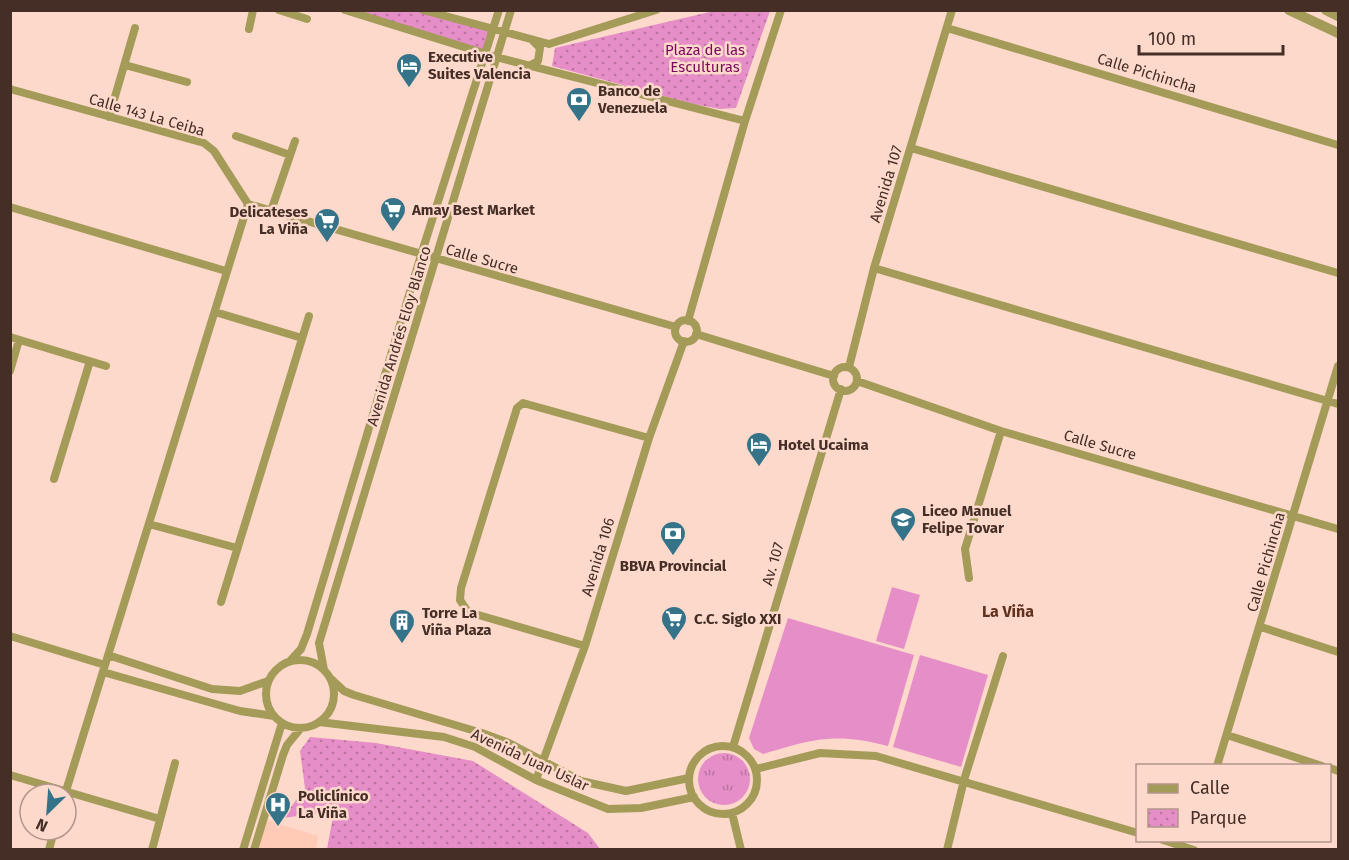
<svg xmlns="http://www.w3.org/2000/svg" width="1349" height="860" font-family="'Fira Sans',sans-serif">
<defs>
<pattern id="grass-tufts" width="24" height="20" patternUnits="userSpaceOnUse" patternTransform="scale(1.5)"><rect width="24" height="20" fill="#e68ec7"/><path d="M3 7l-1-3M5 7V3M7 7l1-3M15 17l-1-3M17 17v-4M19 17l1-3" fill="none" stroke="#bc74a1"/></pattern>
<pattern id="park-dots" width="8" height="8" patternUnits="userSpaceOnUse" patternTransform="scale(1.5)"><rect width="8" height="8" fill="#e68ec7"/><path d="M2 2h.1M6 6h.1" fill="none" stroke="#bc74a1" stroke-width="1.8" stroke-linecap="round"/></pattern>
</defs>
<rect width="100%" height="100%" fill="#fdd9cc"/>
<path fill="#ffcab6" d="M267,820L318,836L316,849L257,850Z"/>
<path fill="url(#grass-tufts)" d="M698 779a26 26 0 1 1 52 0a26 26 0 1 1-52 0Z"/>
<path fill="url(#park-dots)" d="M345,11H423L494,31L486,54Z
M714,11H770L736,108L720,109L693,104L552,66L555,48Z
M310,737L376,743L473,761L588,833L600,849H327L334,811L283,818L305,788L300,751Z"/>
<path fill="#e68ec7" d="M892,587L920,595L904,649L876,641Z
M788,618L914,655L888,746C835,732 813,739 763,754L754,749L749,738Z
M920,655L988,675L961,767L893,747Z"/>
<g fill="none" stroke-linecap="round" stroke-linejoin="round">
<path stroke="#a49b59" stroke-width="8" d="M279,10L307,19
M345,10L496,57L745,121
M423,10L549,44L656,10
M947,28L1338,145
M249,29L253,10
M125,65L187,82
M529,66L538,61L540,48L533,41
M10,89L204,143L214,151L248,204
M109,117L135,28
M236,136L290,155
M911,148L1338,273
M248,204L676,327
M10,207L226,271
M271,211L295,141
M874,268L1338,404
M215,312L302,338
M675 331a11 11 0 1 1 22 0a11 11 0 1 1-22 0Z
M688,321L745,121L781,10
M696,334L834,376
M10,337L106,366
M849,367L874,268L952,10
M833 379a12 12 0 1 1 24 0a12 12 0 1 1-24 0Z
M10,371L19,340
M857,381L1001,431L1338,529
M54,479L90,361
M149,524L237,548
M969,578L965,549L1001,431
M221,602L309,316
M1261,627L1338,652
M10,636L105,665
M585,646L468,612L460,600L461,588L517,408L523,403L649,438
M108,655L212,689L240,691L268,681
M266 694a34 34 0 1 1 68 0a34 34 0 1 1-68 0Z
M290,661L301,649L307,634L421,255L499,10
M324,670L319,643L511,10
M103,672L240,711L274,716
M330,678L344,691L354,695L482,733L509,743L581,781L626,791L689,778
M319,722L444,737L475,747L536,780L608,809L641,808L694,797
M1227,735L1322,766
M689 780a34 34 0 1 1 68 0a34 34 0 1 1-68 0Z
M733,747L841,389
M1217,766L1338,366
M1330,768L1338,771
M756,769L820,753L876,756L1138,833
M10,775L160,819
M536,780L585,646L649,438L684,341
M65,794L248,204
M732,813L741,850
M1163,840L1194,850
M49,850L54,830
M152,850L175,763
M243,850L282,723
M254,850L283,755L287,745L301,728
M947,850L964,780L1003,656"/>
<path stroke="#a49b59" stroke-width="10" d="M1289,10L1338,33
M1326,10L1338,16"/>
</g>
<defs>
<symbol id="hotel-pin" viewBox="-11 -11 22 30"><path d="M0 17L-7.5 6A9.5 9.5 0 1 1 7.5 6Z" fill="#347388" stroke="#fdd9cc"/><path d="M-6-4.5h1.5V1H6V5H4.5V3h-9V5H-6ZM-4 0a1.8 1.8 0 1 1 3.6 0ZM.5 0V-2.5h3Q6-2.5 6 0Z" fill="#fff"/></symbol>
<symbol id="bank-pin" viewBox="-11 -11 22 30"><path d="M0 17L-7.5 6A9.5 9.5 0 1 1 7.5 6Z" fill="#347388" stroke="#fdd9cc"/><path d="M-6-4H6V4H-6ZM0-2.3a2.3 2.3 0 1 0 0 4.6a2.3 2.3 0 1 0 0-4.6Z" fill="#fff"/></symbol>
<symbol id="supermarket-pin" viewBox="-11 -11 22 30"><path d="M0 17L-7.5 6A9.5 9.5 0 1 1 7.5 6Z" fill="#347388" stroke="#fdd9cc"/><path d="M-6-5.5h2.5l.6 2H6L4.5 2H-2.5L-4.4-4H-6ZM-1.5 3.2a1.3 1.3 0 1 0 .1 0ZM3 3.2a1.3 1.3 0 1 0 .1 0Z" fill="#fff"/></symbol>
<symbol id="school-pin" viewBox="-11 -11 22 30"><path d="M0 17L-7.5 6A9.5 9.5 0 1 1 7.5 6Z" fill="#347388" stroke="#fdd9cc"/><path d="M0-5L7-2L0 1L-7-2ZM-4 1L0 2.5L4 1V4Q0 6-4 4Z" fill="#fff"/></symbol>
<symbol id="building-pin" viewBox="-11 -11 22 30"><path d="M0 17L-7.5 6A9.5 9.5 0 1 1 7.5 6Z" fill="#347388" stroke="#fdd9cc"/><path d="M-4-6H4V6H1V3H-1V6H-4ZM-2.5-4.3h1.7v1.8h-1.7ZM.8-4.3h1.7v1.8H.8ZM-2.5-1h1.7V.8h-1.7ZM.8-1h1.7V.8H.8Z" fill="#fff"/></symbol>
<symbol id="hospital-pin" viewBox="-11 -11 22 30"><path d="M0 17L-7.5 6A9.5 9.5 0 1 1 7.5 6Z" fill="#347388" stroke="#fdd9cc"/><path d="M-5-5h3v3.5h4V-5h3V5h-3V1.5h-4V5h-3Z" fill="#fff"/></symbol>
</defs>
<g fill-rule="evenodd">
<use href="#hotel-pin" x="394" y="51" width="30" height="40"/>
<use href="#bank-pin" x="564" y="85" width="30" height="40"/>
<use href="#supermarket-pin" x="378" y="195" width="30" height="40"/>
<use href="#supermarket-pin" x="312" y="206" width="30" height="40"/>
<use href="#hotel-pin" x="744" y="430" width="30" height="40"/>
<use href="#school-pin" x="888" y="505" width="30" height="40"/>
<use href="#bank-pin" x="658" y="519" width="30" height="40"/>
<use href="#supermarket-pin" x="659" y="604" width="30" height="40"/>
<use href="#building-pin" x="387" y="607" width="30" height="40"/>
<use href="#hospital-pin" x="263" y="790" width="30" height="40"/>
</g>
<g text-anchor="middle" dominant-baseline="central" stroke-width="5" stroke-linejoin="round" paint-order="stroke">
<g font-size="15" fill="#7c075f" stroke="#fdd9cc">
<text x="705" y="50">Plaza de las<tspan x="705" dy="17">Esculturas</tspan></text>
</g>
<g font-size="15" font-weight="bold" fill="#452e25" stroke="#fdd9cc" text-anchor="start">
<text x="428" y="57">Executive<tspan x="428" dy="17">Suites Valencia</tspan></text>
<text x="598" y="91">Banco de<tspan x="598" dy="17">Venezuela</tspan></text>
<text x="412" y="210">Amay Best Market</text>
<text x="308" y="212" text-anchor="end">Delicateses<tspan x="308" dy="17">La Viña</tspan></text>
<text x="778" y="445">Hotel Ucaima</text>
<text x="922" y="511">Liceo Manuel<tspan x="922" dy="17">Felipe Tovar</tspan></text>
<text x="673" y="566" text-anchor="middle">BBVA Provincial</text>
<text x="422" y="613">Torre La<tspan x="422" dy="17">Viña Plaza</tspan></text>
<text x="694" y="619">C.C. Siglo XXI</text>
<text x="298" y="796">Policlínico<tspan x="298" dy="17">La Viña</tspan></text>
</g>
<g font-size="15" fill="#452e25" stroke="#fdd9cc">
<text transform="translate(1147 73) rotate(17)">Calle Pichincha</text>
<text transform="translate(147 115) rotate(16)">Calle 143 La Ceiba</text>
<text transform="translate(886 184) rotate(-73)">Avenida 107</text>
<text transform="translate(482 259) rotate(16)">Calle Sucre</text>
<text transform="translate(399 336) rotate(-73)">Avenida Andrés Eloy Blanco</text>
<text transform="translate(1100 445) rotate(16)">Calle Sucre</text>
<text transform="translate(598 557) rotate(-73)">Avenida 106</text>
<text transform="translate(1266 562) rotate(-74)">Calle Pichincha</text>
<text transform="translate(773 564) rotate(-74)">Av. 107</text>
<text transform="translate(530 760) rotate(25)">Avenida Juan Uslar</text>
</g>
<g font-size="16" font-weight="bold" fill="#60321f" stroke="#fdd9cc">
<text x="1008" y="611">La Viña</text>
</g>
</g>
<rect width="1349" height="860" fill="none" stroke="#452e25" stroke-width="24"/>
<rect x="1136" y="764" width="195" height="78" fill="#fdd9cc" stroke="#b39589" stroke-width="1.5"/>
<rect x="1148" y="784" width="30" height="9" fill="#a49b59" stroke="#b39589" stroke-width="1.5"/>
<text x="1190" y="794" font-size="18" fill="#452e25">Calle</text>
<rect x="1148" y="809" width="30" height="18" fill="url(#park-dots)" stroke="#b39589" stroke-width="1.5"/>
<text x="1190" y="824" font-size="18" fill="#452e25">Parque</text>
<g transform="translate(48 812) rotate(205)"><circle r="28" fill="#fdd9cc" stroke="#b39589" stroke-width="1.5"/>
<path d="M0-4.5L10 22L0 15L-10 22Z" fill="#347388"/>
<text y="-9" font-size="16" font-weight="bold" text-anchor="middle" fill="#452e25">N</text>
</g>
<path d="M1139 45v9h144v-9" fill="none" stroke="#452e25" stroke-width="3"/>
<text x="1148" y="45" font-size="18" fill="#452e25" stroke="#fdd9cc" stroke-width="4.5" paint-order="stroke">100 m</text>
</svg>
